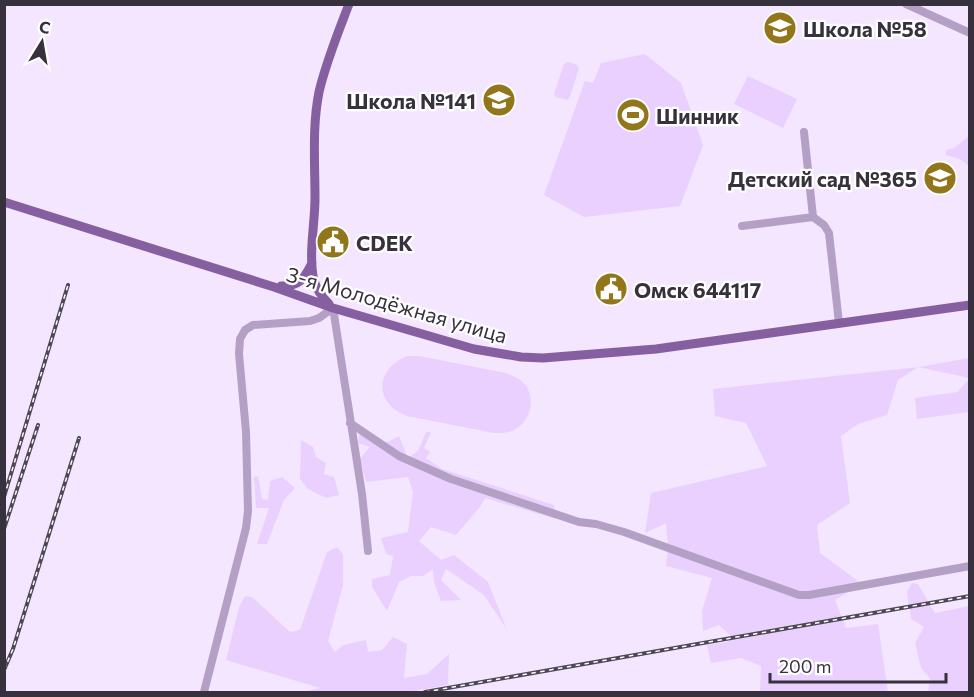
<svg xmlns="http://www.w3.org/2000/svg" width="974" height="697" font-family="Commissioner,sans-serif">
<rect width="100%" height="100%" fill="#f4e6ff"/>
<path fill="#ead0fe" d="M645,54L681,83L703,145L680,206L584,217L544,195L585,81L593,83L601,63Z
M568,62L577,65L579,68L570,97L567,100L556,97L554,94L564,64Z
M748,76L797,99L783,128L734,104Z
M969,136V166L960,159L946,155V150L954,148Z
M407,356H419L506,373C513,376 521,379 526,386C535,399 531,419 517,428C510,433 502,433 494,433L407,416C374,403 374,370 407,356Z
M969,358V378L918,367L898,380L887,415L858,424L841,436L850,503L817,525L820,553L862,584L835,600L846,628L878,624L888,692H760L761,666L741,658L711,663L707,645L728,642L732,637L719,625L703,631L702,611L712,578L666,566L668,547L666,523L645,533L651,493L767,466L746,423L715,416L713,389L919,367Z
M969,379V412L917,419L915,398L957,392Z
M361,426L382,445L399,436L408,458L418,451L426,432H431L424,448L430,452L426,458L442,469L554,505L556,519L485,498L480,507L456,535L431,527L419,541L441,560L454,555L488,582L507,630L484,595L446,569L441,580L461,600L441,601L434,582L433,569L423,576H411L399,582L387,611L372,587V579L390,575L393,556L386,554L381,538L408,532L413,492L408,477L366,482L360,458L370,447L358,443Z
M301,440L313,447L316,457L326,463L324,474L334,477L339,495L326,498L308,489L300,479Z
M258,476L262,499L268,500L270,481L282,477L295,488L284,500L267,544H257L269,508H256L254,477Z
M337,547L343,554V585L328,641L335,652L343,645L366,640L368,652L382,650L393,637L407,644L404,678L427,674L449,654L448,685L408,692H302L320,688L226,660L239,607L245,596L252,597L290,632L300,630L327,552Z
M912,583L918,584L935,613L969,606V692H928L930,678L921,668L915,643L924,627L911,619L907,592Z"/>
<g fill="none" stroke-linecap="round" stroke-linejoin="round">
<path stroke="#b5a0c5" stroke-width="8" d="M906,4L970,33
M804,132L813,217
M742,226L813,217L824,225L829,233L839,323
M333,308L362,494L368,551
M350,423L399,456L451,479L579,522L596,524L624,532L799,595H809L970,566
M204,692L246,528L248,511L246,432L239,354L240,339L245,330L253,325L310,321L319,318L333,308"/>
<path stroke="#865fa0" stroke-width="9" d="M4,202L274,287L333,308L474,349L521,357L543,358L656,349L970,305
M281,286C300,286 304,279 312,263
M329,304C322,297 317,290 314,281C308,254 315,225 315,198C315,162 312,127 319,92C326,62 338,33 349,4"/>
<defs>
<path id="rail" d="M4,497L68,285
M4,529L38,425
M4,670L13,649L79,438
M425,692L970,596"/>
</defs>
<use href="#rail" stroke="#4e4755" stroke-width="4"/>
<use href="#rail" stroke="#fff" stroke-width="1.5" stroke-dasharray="4.5" stroke-linecap="butt"/>
</g>
<defs>
<symbol id="school-disc" viewBox="-11 -11 22 22"><circle r="9.5" fill="#92761c" stroke="#fff"/><path d="M0-5L7-2L0 1L-7-2ZM-4 1L0 2.5L4 1V4Q0 6-4 4Z" fill="#fff"/></symbol>
<symbol id="stadium-disc" viewBox="-11 -11 22 22"><circle r="9.5" fill="#92761c" stroke="#fff"/><path d="M0-5a6.5 5 0 1 0 0 10a6.5 5 0 1 0 0-10ZM-3.5-1.8h7v3.6h-7Z" fill="#fff"/></symbol>
<symbol id="civic-disc" viewBox="-11 -11 22 22"><circle r="9.5" fill="#92761c" stroke="#fff"/><path d="M-.6-6.5H3V-4.5H.6V-3L4-1V1h2V6H-6V1h2V-1L-.6-3ZM-1.2 2.5V6h2.4V2.5Z" fill="#fff"/></symbol>
</defs>
<g fill-rule="evenodd">
<use href="#school-disc" x="761" y="9" width="38" height="38"/>
<use href="#school-disc" x="480" y="81" width="38" height="38"/>
<use href="#stadium-disc" x="614" y="96" width="38" height="38"/>
<use href="#school-disc" x="921" y="159" width="38" height="38"/>
<use href="#civic-disc" x="314" y="223" width="38" height="38"/>
<use href="#civic-disc" x="592" y="270" width="38" height="38"/>
</g>
<g text-anchor="middle" dominant-baseline="central" stroke-width="4.5" stroke-linejoin="round" paint-order="stroke">
<g font-size="21" font-weight="bold" fill="#37313d" stroke="#fff" text-anchor="start">
<text x="803" y="28">Школа №58</text>
<text x="476" y="100" text-anchor="end">Школа №141</text>
<text x="656" y="115">Шинник</text>
<text x="917" y="178" text-anchor="end">Детский сад №365</text>
<text x="356" y="242">CDEK</text>
<text x="634" y="289">Омск 644117</text>
</g>
<g font-size="21" fill="#37313d" stroke="#fff">
<text transform="translate(397 304) rotate(16)">3-я Молодёжная улица</text>
</g>
</g>
<rect width="974" height="697" fill="none" stroke="#37313d" stroke-width="12"/>
<g transform="translate(42 42) rotate(11)" stroke="#ffffff" stroke-width="4.5" paint-order="stroke">
<path d="M0-4.5L10 22L0 15L-10 22Z" fill="#37313d"/>
<text y="-9" font-size="16" font-weight="bold" text-anchor="middle" fill="#37313d">С</text>
</g>
<path d="M770 673v9h176v-9" fill="none" stroke="#37313d" stroke-width="3"/>
<text x="779" y="673" font-size="18" fill="#37313d" stroke="#ffffff" stroke-width="4.5" paint-order="stroke">200 m</text>
</svg>
